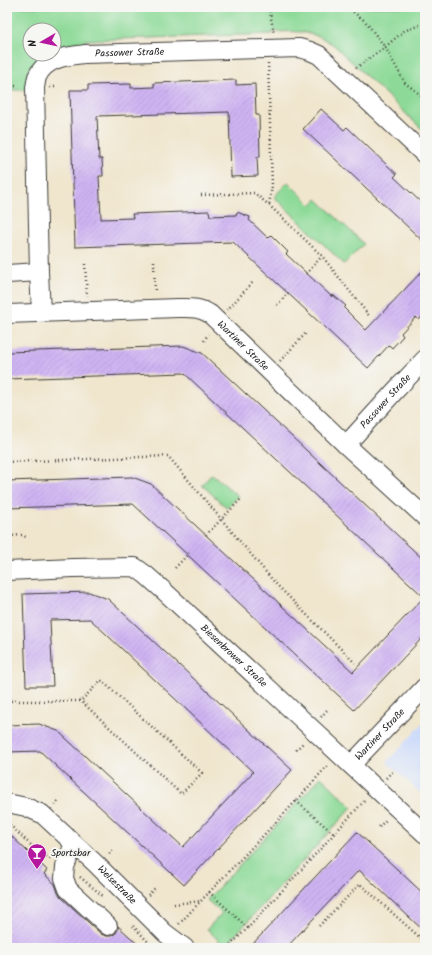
<svg xmlns="http://www.w3.org/2000/svg" width="432" height="955" font-family="Kalam,sans-serif">
<defs>
<pattern id="building-hatch" width="6" height="6" patternUnits="userSpaceOnUse"><rect width="6" height="6" fill="#cfb4f3"/><path d="M-1 1l2-2M0 6l6-6M5 7l2-2" fill="none" stroke="#b19ad0"/></pattern>
</defs>
<rect width="100%" height="100%" fill="#f6f6f2"/>
<filter id="ink" filterUnits="userSpaceOnUse"><feTurbulence type="fractalNoise" baseFrequency=".025" numOctaves="2"/><feDisplacementMap in="SourceGraphic" scale="8" xChannelSelector="R" yChannelSelector="G"/><feConvolveMatrix kernelMatrix="1 2 1 2 8 2 1 2 1" color-interpolation-filters="sRGB"/></filter>
<filter id="wash" filterUnits="userSpaceOnUse"><feTurbulence type="fractalNoise" baseFrequency=".012" numOctaves="4" result="noise"/><feDisplacementMap in="SourceGraphic" scale="16" xChannelSelector="R" yChannelSelector="G"/><feGaussianBlur stdDeviation="0.9" result="paint"/><feColorMatrix in="noise" values="0 0 0 0 0 0 0 0 0 0 0 0 0 0 0 0 0 1.4 0 .05"/><feComposite in="paint" operator="in"/></filter>
<g filter="url(#wash)">
<rect width="100%" height="100%" fill="#f0e6ce"/>
<path fill="#cddbfa" d="M425,721V797L387,762Z"/>
<path fill="#8dda98" stroke="#547b5a" d="M7,7H425V132L334,45C325,39 312,33 302,32C292,31 282,32 272,32V34L85,40V49L54,53V30H30V54H49L27,90H7Z
M288,182L311,205L317,199L364,244L344,264L274,197Z
M212,474L238,496L227,508L202,485Z
M321,777L352,807L228,943H221L207,929L222,913L207,900Z"/>
<g id="blocks">
<path fill="url(#building-hatch)" d="M236,80V85L255,84L256,115H259L260,157H257L258,176L231,177L229,112L97,116L99,159H102L103,176H99L101,219L133,218L132,214L209,211L210,216L236,215L237,212L250,217L249,220L268,238L271,235L288,252L286,254L332,297L333,295L346,306L344,308L366,330L425,268V313L419,320L416,317L401,333L403,336L392,348L389,345L368,368L233,242L75,247L70,90H88V85L131,84V88L154,87V83Z
M321,109L344,130L347,127L389,167L397,174L394,177L425,206V243L303,129Z
M183,346L202,353L425,561V635L354,710L133,504L7,508V481L132,477L151,484L353,672L424,597L184,373L7,379V352Z
M89,592L108,599L292,770L184,885L40,751L7,752V725L39,724L58,731L183,847L253,772L90,619L50,620L53,686H26L23,594Z
M7,832L47,870L44,874L55,884L58,893L61,897L101,934L106,936H111L116,933L118,929V926L142,948H7Z
M357,832L425,895V932L359,870L286,948H249Z"/>
</g>
</g>
<g filter="url(#ink)">
<use href="#blocks" fill-opacity="0" stroke="#3c3a37" stroke-width="1"/>
<g fill="none" stroke-linecap="round" stroke-linejoin="round">
<defs>
<g id="minor">
<path d="M7,274L39,272"/>
<path id="s1" d="M41,312L39,272L35,87C36,84 36,80 37,77C45,58 67,56 85,54L299,48L310,51L319,55L425,155"/>
<path id="s2" d="M7,314L178,308C190,308 199,307 210,314L346,445L425,517"/>
<path id="s3" d="M346,445L394,392L425,359"/>
<path id="s4" d="M7,571L73,568L135,567L146,575L163,590L425,834"/>
<path id="s5" d="M351,765L425,687"/>
<path id="s6" d="M7,804H12L26,807L42,814L96,864L165,933L185,948"/>
<path d="M71,851L65,867L64,878L68,889L108,926"/>
</g>
</defs>
<use href="#minor" stroke="#3c3a37" stroke-width="20"/>
<path stroke="#3c3a37" stroke-width="2.5" stroke-dasharray="1 3" stroke-linecap="butt" d="M269,7L274,34
M347,7L365,21L385,47L405,83L425,98
M7,19L9,86
M268,63L272,186L269,205
M356,68L385,47L404,31L425,23
M7,86H19
M50,87H58
M201,195L254,193L269,205L322,256L370,317
M154,261L155,293
M85,264L87,296
M306,274L322,256
M277,305L290,291
M227,310L253,282
M204,341L208,334
M280,361L307,332
M7,462L168,456L276,584L355,663
M10,523V536L22,535L28,538
M206,535L242,498
M175,568L189,553
M7,618L10,701
M7,701H81L181,794L202,773L101,680L81,701
M321,717L327,710
M296,750L304,742
M386,778L393,771
M296,801L334,834
M55,805L60,799
M7,822L36,850L52,860
M379,827L387,819
M109,854L114,849
M80,877L103,896
M209,892L248,928
M148,895L156,887
M174,904L201,901
M179,924L296,801L329,764
M133,926L154,948
M319,926L360,884L425,942
M227,948L248,928L366,799"/>
<use href="#minor" stroke="#fff" stroke-width="18"/>
</g>
</g>
<defs>
<symbol id="bar-pin" viewBox="-11 -11 22 30"><path d="M0 17L-7.5 6A9.5 9.5 0 1 1 7.5 6Z" fill="#b5179e" stroke="#f6f6f2"/><path d="M-6-5H6L.8 .8V4.5H3.5V6h-7V4.5H-.8V.8Z" fill="#fff"/></symbol>
</defs>
<g fill-rule="evenodd">
<use href="#bar-pin" x="26" y="842" width="22" height="30"/>
</g>
<g text-anchor="middle" dominant-baseline="central" stroke-width="4" stroke-linejoin="round" paint-order="stroke">
<g font-size="10" fill="#1c1c1c" stroke="#f6f6f2">
<text stroke="none"><textPath href="#s1" startOffset="336">Passower Straße</textPath></text>
<text stroke="none"><textPath href="#s2" startOffset="250">Wartiner Straße</textPath></text>
<text stroke="none"><textPath href="#s3" startOffset="59">Passower Straße</textPath></text>
<text stroke="none"><textPath href="#s4" startOffset="261">Biesenbrower Straße</textPath></text>
<text stroke="none"><textPath href="#s5" startOffset="42">Wartiner Straße</textPath></text>
<text stroke="none"><textPath href="#s6" startOffset="140">Welsestraße</textPath></text>
</g>
<g font-size="10" fill="#1c1c1c" stroke="#f6f6f2" text-anchor="start">
<text x="51" y="853">Sportsbar</text>
</g>
</g>
<rect width="432" height="955" fill="none" stroke="#f6f6f2" stroke-width="24"/>
<g transform="translate(42 42) rotate(261)"><circle r="19" fill="#f6f6f2" stroke="#9f9f9c"/>
<path d="M0-3L7 15L0 10L-7 15Z" fill="#b5179e"/>
<text y="-6" font-size="11" font-weight="bold" text-anchor="middle" fill="#1c1c1c">N</text>
</g>
</svg>
